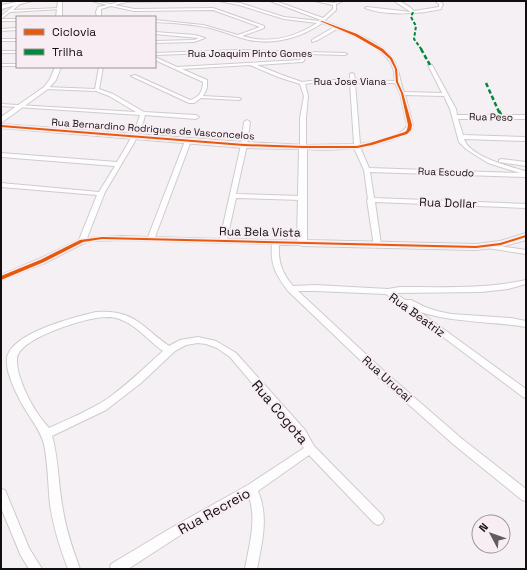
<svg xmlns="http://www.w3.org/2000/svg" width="527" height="570" font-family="'Space Grotesk',sans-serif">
<rect width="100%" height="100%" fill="#f5f0f3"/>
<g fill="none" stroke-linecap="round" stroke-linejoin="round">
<path stroke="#d8cef5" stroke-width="1" d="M1,12L16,1"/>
<defs>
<path id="street" d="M20,1L21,3L13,10L59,8L61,9L10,12L1,19H17V21H1V16Z
M92,1L111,4L122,1H189L126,2L115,5L134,9L213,8L264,26V28L242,36C268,44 294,38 317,23L284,19L239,5L219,1L240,3L284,17L319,21L321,20L270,1H275L323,18L333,9V5L315,1L334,3L343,1L336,4V10L324,21C343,28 382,41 393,59C400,69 399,81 404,92L442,93L428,65L430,64L432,65L456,109L457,115H526V119H458L463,135L526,137V141L464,139C470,157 509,166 525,171L526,177L370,172L374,198L526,204V208L375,202L381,244L377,246H374L367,200L368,199L364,170L354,148C344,149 308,152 300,147V118L304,96L300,84L278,77L250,65L182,69L207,80V88L203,96L239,98L241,99L239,100L201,98L194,103H189L131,76L135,75L190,100C199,98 203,91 203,82L155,60V57L177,67L300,60L302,54L239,52L155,55V53L239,50L345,53L347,54L345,55L306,54L304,61L302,62L257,65L282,75L302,82L319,80H350V74L352,73L354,74L355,80L395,81C394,77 395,72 393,68C386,48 355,36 337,29L318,40L312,42V40L334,27L322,23C301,38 274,45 249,40C236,37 223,31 210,28C192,24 173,23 155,22V20L203,25L238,35L260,27L213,10L134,11L111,6L101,9V17H97L96,12L98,7L107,5ZM319,82L350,83L354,144L306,145V118L308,96L305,84ZM355,83H395L400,93L407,125C403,137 372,142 360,144ZM405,95L444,96L450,109L459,142L466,149L488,163L520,173L369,168L360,147C374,145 407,140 413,125Z
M394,1C402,1 409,6 414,11L439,7V4L435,1H439L443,4L441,9C421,14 385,16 365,8L367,7L411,12Z
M17,28V30L1,31V29Z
M155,32L195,35L205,38L194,42L155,43V41L194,40L199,38L155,34Z
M1,39H17V41H1Z
M1,51H17V53H1Z
M1,64H17V66H1Z
M99,67H103L99,89L113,94L144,112L196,115L199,117L196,119L145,115L143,123L134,143L105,192L87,238L121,236L148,237L185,141L188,139L191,141L155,237L220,239L241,145L244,122L247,120L250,122L247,145L236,194L301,196L304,198L301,200L236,198L227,239L305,241L306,243L302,245H279C278,262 282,273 293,286L315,285L388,289L400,287C442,287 485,289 526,280V284L508,289L481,292L395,293L405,300H411L425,307L437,311L451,314L511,318L526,321V327C490,321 455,323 420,312L526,389V398L523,397L386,294L315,291H298L385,372L461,438L526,489V501L522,500L453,444L379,378L288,291C276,275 270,265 272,244L121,240L91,241L84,243L45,263L1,280V275L39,259L79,240L97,195L1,187V183L99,192L115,166L1,157V153L117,162L134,133L140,115L1,106V104L136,112L109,96L96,91L46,89L44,88L46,87L95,89Z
M501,159L526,162V166L499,162V160Z
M485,244L526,250V254L488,248L484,246Z
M96,312C134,309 142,327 169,346L180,340L198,337L216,341L236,353L305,430L314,446L382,515L384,519L382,523L378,525L374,523L309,455L258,491C269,517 262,542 257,569H245C249,546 257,520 249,497L179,536L128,569H110L111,564L171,528L248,485L304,448L297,436L230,357L217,348L206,344L198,343L186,345L175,351L141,383L106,410L52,436C59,460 58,485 63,510C66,530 73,550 80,569H68C60,548 53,526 50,504C48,484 48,464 44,444C40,429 29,417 22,404C16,393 5,371 7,358C11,333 75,317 96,312ZM111,317C133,320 146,339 163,351C144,368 127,385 107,399C89,411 68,419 49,428C45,423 41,419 38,414C29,401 16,375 17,359C18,339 78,321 96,318C101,317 106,317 111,317Z
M1,489L5,490L29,548L42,569H29L21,556L1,508Z"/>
<path id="secondary" d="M58,1H62V17H56Z
M55,67H61L56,80L48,89L1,123V117L44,87L50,79Z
M1,124L244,142L306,145L307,147V240L476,244L500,241L526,233V240L501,247L476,250L302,246L297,243L299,149L244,148L1,128Z"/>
<path id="primary" d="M22,1H32L1,9V5Z"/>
</defs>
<use href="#street" stroke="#cfcbcd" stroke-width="2"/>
<use href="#secondary" stroke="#cfcbcd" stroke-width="2"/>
<use href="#primary" stroke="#cfcbcd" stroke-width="2"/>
<use href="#street" fill="#fefdfd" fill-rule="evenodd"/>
<use href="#secondary" fill="#fefdfd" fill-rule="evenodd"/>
<use href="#primary" fill="#fefdfd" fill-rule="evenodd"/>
<path stroke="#00873e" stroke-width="2" stroke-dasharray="3.5 2" stroke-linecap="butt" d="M413,12L411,17L416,26L414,39L422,50"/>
<path stroke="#00873e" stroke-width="2.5" stroke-dasharray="4.5 2.5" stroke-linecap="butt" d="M421,49L430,65
M486,83L499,112"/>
<path stroke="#00873e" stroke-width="3" stroke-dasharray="5.5 3" stroke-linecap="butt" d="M499,111L502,117"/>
<defs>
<path id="cycleway" d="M320,21H322L357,34L383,49L392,58L397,69L398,82L403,93L412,125L411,130L407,134L372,145L357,148H303L244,146L1,127V125L244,144L303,146H357L370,143L405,132L407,130L408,125L401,93L396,82L395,69L390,59L381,51L355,36Z
M526,235V237L501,245L476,248L102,239L83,242L44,262L1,280V276L40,260L80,240L102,237L476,246L500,243Z"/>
</defs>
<use href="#cycleway" stroke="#f8edf3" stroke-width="3"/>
<use href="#cycleway" fill="#e8590c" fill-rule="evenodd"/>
</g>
<g text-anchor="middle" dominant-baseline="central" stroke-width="4" stroke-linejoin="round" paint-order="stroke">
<g font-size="10" fill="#120e10" stroke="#f8edf3">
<text x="250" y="53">Rua Joaquim Pinto Gomes</text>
<text x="350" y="81">Rua Jose Viana</text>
<text transform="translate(491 117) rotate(1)">Rua Peso</text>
<text transform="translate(153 129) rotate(4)">Rua Bernardino Rodrigues de Vasconcelos</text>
<text transform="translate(446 172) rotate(2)">Rua Escudo</text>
</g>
<g font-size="12" fill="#120e10" stroke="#f8edf3">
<text transform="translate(448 203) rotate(2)">Rua Dollar</text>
<text transform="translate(260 232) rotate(1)">Rua Bela Vista</text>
<text transform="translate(417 315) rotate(36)">Rua Beatriz</text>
<text transform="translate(387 379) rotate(42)">Rua Urucai</text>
</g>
<g font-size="14" fill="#120e10" stroke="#f8edf3">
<text transform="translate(280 412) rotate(50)">Rua Cogota</text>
<text transform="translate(214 511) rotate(-29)">Rua Recreio</text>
</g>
</g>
<rect width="527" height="570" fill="none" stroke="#120e10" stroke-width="4"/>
<rect x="16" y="16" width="140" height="52" fill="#f8edf3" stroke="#9c9498"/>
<rect x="24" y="29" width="20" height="6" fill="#e8590c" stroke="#9c9498"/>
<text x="52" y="36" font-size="12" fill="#120e10">Ciclovia</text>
<rect x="24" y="49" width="20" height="6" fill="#00873e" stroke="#9c9498"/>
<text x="52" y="56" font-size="12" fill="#120e10">Trilha</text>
<g transform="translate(491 534) rotate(311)"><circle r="19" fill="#f8edf3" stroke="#9c9498"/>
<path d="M0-3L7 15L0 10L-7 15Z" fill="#615d5f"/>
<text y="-6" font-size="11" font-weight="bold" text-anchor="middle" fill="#120e10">N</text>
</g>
</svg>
